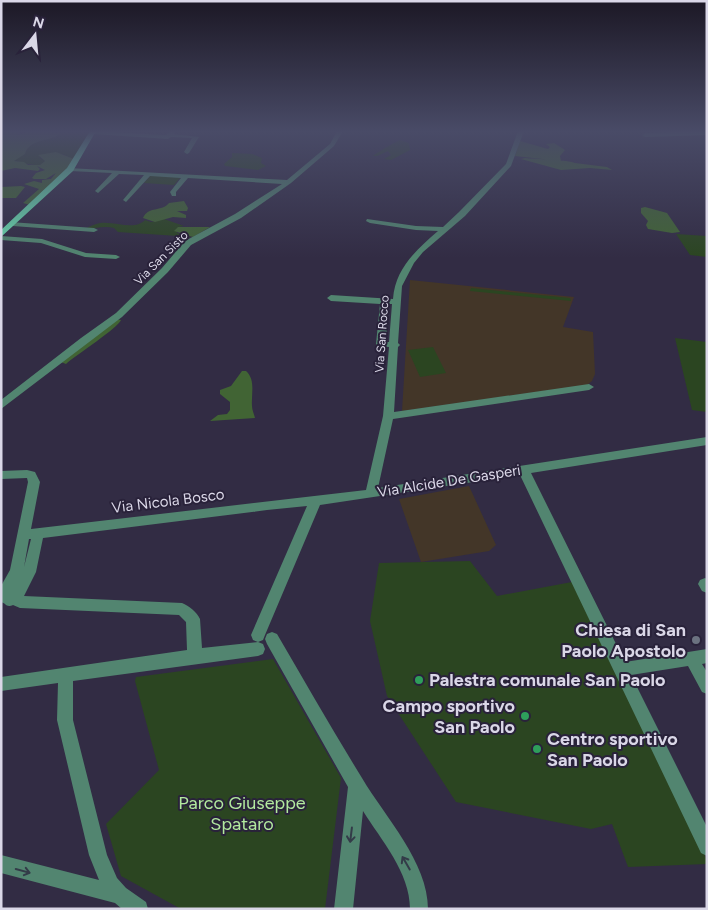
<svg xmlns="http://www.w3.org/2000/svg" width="708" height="910" font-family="Figtree,sans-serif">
<rect width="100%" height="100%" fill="#322c44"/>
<path fill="#433628" d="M410,280L574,297L563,327L593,332L595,374L592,381L587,385L402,411Z
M469,486L496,545L489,551L421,562L399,499Z"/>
<path fill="#2b4521" d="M52,131H92L74,159L62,154L39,157L45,161L40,165C29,165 24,163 13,160L25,154C29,138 50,142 61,133Z
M400,140L409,143L410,150L391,160L384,159L391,155L388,151L377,156H373C376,153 397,141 400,140Z
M232,153L252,154L262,158L261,163L266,166L258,170L225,166L224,164L232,157Z
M151,175L181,177L174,185L144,183Z
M164,219L184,226L178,227L177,233L193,237L118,232L114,228C104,225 95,229 85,229C90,226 95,224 100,223C116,221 134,231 145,220L151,222Z
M676,234L707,236V257L690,255Z
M471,288L570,298L571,301L470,291Z
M675,338L707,342V412L692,410Z
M433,347L446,373L420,377L408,350Z
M470,561L497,596L572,582L707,860V864L628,867L612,824L591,829L456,802L387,696L370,621L379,563Z
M273,659L341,778L325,909H181L121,876L106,824L159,770L135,681L136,677Z"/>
<path fill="#416434" d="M1,131H22L17,134L18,135L32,131L61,133C52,142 29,138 25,154L14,161L24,162L28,165H40L45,161L38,155L56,152L74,159L67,170L30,205L23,203L39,189L24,184L34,181L42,183V180L51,179L56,173L46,179H34L32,178L36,173L45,170L37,166L40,169L38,171L15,168L1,171Z
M520,141L548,149L550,147L546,144L554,143L565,150L560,156L561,161L515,156Z
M525,158C535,159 569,160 575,163L607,167L612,170L590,168L561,170L521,159Z
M21,186L25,187L16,198H1V187Z
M184,201L188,208L187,211H177L186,215V218L173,217L155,222L143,218C148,206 162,212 169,203Z
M645,207L667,213L680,232L672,233L648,229L646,225L648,221L641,213V208Z
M178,227H210L193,237L174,231Z
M115,319L121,320C118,328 76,355 66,364L61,362Z
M242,371H246C256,380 251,394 252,406C252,410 254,414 255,418L210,421L218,415L227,414L230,410V402L220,394V390L231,386Z"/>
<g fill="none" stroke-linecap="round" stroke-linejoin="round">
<path fill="#528570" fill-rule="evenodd" d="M91,131L166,135L170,131H176L174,134L199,137L189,153L187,154L184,152L192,138L171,137L168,139L93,134Z
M337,131H343L334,146L291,183L241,218L191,245L168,272L122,317L1,409V400L81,338L116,313L162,268L185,241L235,214L282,184L188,178L176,192V196H172L170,192L181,178L150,176L126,202L123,200L144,175L119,174L98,193L95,191L96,190L112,173L70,171L67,169L68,168L287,180L330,144Z
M518,131H524L511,166L465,216L423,252L414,263L402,286L398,343L400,345L398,347L394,412L589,384L594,387L589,390L393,419L378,488L707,437V445L531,473L625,662L707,649V663L702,664L707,672V694L702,692L688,666L631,675L707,827V856L701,853L520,475L320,505L265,635L263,640L258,642L253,640L251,635L307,506L267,510L43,538L36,572L24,596L182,603C189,606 197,612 200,619L202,648L258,642L263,644L265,649L263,654L258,656L73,681V720L107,855L117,878L126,888L146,902L148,909H122L115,903L1,873V855L99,880L89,855L57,720L58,683L1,691V677L187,650L186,622L179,615L20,608L13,605C6,608 6,603 1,602V586L10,570L28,482L27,478L1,479V471L27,470L35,472L40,482L31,529L366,490L383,416L389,347L378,346L376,344L380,304L331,301L327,298L331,295L393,299C395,269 416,250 438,231L416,230L370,223L366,221L367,219L416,226L443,227L459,212L506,164ZM389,304H392L389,342H386ZM29,539H31L24,567Z
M707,131V135L645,137L642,135L645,133Z
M10,222L94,228L98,230L94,232L13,226L9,224Z
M1,236L42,239L86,253L116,255L120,257L116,259L85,257L41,243L1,240Z
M705,578L707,579V593L702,591L698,584L700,580Z
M272,632L277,634C305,682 333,731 362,778C385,817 428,862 428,909H410C410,872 381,840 363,811L353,909H334L348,787L267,644L265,639L267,634Z"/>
<path fill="#69daad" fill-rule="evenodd" d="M90,131H96L73,171L1,237V230L67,168Z"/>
</g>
<defs><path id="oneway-shaft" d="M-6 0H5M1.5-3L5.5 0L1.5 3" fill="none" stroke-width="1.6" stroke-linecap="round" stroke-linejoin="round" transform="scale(1.25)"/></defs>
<g stroke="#333b48">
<use href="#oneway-shaft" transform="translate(351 835) rotate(97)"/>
<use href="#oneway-shaft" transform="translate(406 863) rotate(-120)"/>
<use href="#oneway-shaft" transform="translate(23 871) rotate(15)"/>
</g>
<linearGradient id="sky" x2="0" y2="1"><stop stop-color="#1c1825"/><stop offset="0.51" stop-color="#494b67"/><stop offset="1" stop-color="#494b67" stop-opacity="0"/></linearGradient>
<rect width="708" height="258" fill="url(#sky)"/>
<circle fill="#6b7280" stroke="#29223a" stroke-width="2" cx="696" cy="640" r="5"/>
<g fill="#2e9e5b" stroke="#29223a" stroke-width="2">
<circle cx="419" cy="680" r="5"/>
<circle cx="525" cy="716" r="5"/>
<circle cx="537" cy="749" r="5"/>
</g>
<g text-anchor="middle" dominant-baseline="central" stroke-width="4" stroke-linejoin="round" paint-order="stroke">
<g font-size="12" fill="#dad7e7" stroke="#29223a">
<text transform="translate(161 258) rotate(-45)">Via San Sisto</text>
<text transform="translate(382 334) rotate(-86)">Via San Rocco</text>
</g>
<g font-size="15" fill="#dad7e7" stroke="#29223a">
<text transform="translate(449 481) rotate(-9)">Via Alcide De Gasperi</text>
<text transform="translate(168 501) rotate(-7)">Via Nicola Bosco</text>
</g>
<g font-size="18" font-weight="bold" fill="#dad7e7" stroke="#29223a" text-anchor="end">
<text x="686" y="630">Chiesa di San<tspan x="686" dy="21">Paolo Apostolo</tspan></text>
<text x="429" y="680" text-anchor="start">Palestra comunale San Paolo</text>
<text x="515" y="706">Campo sportivo<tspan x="515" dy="21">San Paolo</tspan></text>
<text x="547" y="739" text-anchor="start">Centro sportivo<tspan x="547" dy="21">San Paolo</tspan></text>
</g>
<g font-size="18" fill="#b2e99e" stroke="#29223a">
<text x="242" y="803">Parco Giuseppe<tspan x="242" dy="21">Spataro</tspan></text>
</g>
</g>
<rect width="708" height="910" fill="none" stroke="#dad7e7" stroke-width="5"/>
<g transform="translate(35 35) rotate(16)" stroke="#29223a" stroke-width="4" paint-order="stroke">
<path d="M0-4L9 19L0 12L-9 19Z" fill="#dad7e7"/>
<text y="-8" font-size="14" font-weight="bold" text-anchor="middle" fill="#dad7e7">N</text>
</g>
</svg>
